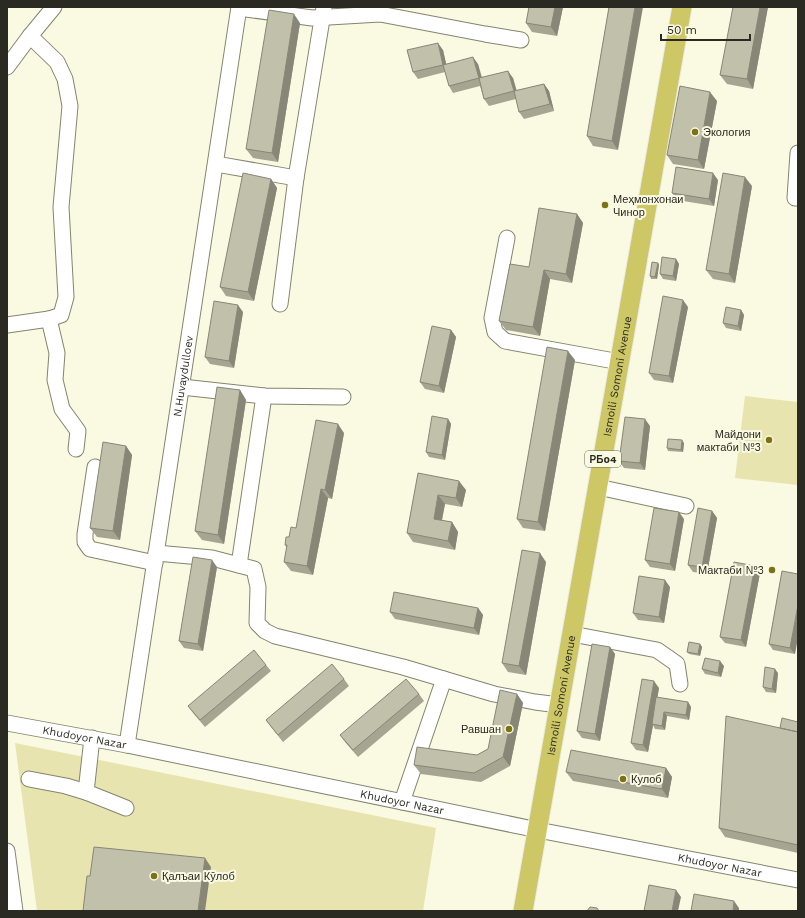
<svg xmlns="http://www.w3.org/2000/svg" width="805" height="918" font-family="'Work Sans',sans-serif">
<rect width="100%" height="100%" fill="#faf9e2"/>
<path fill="#e8e4b0" d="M745,396L798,402V485L735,478Z
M15,743L436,828L423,911H37Z"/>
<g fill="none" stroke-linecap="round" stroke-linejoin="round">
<defs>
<g id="minor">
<path d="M239,8L312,18L380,14L485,34L521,40"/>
<path d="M7,67L30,36L54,7"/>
<path d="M798,153L795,198H798"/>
<path d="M216,164L296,178"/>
<path d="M507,238L492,318L495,332L505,341L620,362"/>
<path d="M280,304L296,178L324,7"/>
<path d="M49,319L57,353L55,380L62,409L78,431L76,449"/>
<path d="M7,325L49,319L61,315L66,297L61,207L70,106L65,79L57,62L30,36"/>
<path d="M182,387L264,396L343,397"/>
<path d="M95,467L85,534V542L90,549L155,563"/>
<path d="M598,487L686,506"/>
<path d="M156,553L212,558L254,569L258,587L257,623L265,631L275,636L403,667L494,694L535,702L559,705"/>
<path d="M239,565L264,396"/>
<path d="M572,634L657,650L677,664L680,684"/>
<path id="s1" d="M7,723L127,745L538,830L798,880"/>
<path d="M92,738L86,792L126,808"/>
<path id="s2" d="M127,745L239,7"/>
<path d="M29,779L66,786L86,792"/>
<path d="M402,802L444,679"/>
<path d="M7,851L15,911"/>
</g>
<g id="major">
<path id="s3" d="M523,911L682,7"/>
</g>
</defs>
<use href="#minor" stroke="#85846f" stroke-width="17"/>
<use href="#major" stroke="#eaeae9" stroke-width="21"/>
<use href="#minor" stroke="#fff" stroke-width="15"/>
<use href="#major" stroke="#cec766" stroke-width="19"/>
</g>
<path fill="#a6a592" d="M529,7H563L557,36L532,32L526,23Z
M609,7L618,150L593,146L587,136Z
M768,7L753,89L727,84L720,75Z
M300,23L278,162L253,158L246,149Z
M443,50L446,64H478L482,77L513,78L517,91L544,84L549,91L554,111L524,119L519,112L516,99L489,106L484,99L480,86L453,93L449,86L445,72L418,79L413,72Z
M717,101L704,169L673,164L667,155Z
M271,179L277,188L254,301L226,296L220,287Z
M718,180L714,206L677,200L672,193Z
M752,186L735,283L713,279L706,270Z
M577,214L583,223L572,283L550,279L540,336L506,330L499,321L529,267Z
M676,259L679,264L676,281L663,279L660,274Z
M658,263L659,265L657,279H651L650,276Z
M688,307L673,383L654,380L649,373Z
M741,310L744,315L741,331L726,328L723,323Z
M243,312L234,368L210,364L205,357Z
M451,330L456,337L444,393L425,389L420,382Z
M575,360L545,531L523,528L517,519Z
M240,390L246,400L224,544L202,540L195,531Z
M448,419L451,424L445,460L429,457L426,452Z
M650,426L645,470L624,468L619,461Z
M344,433L332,499L328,498L313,575L291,571L284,562L287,548L285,545L289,537L296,528Z
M684,443L683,452L668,451L667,448Z
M126,446L132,455L120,540L97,537L90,528Z
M418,473L466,490L462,507L445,504L442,521L452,522L458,532L455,550L413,542L407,533Z
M712,511L717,518L707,574L693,572L688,565Z
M684,519L675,571L650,567L645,560Z
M546,562L526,675L508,672L502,663Z
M217,567L203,651L184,648L179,641Z
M782,571L795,654L773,650L769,644Z
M760,573L746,647L725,643L720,637Z
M670,587L664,623L638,620L633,613Z
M478,608L483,615L479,635L395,619L390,612Z
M700,644L702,647L700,656L689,654L687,652Z
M610,647L615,654L600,741L582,738L577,731Z
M266,665L271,671L205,727L193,713L188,706Z
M724,666L721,677L705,674L702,669Z
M778,673L776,693L766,692L763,687Z
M344,679L349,686L283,742L271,727L266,720Z
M659,688L657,698L688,702L691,707L689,720L667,716L665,730L655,729L653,725L648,752L636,750L631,743Z
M419,694L424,701L358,757L345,742L340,735Z
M517,694L523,703L510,766L481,782L421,774L414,765L477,755L488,749Z
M798,722V853L725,837L719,828L780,728Z
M666,768L672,777L668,798L573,781L566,772Z"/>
<path fill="#878677" d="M555,7H563L557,36L551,27Z
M635,7H643L618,150L612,141Z
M760,7H768L753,89L747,79Z
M294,14L300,23L278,162L272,153Z
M438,43L443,50L448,72L443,65Z
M473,57L478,64L483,85L479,78Z
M508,71L513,78L518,98L514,91Z
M544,84L549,91L554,111L550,104Z
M710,92L717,101L704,169L698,160Z
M713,173L718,180L714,206L709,199Z
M745,177L752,186L735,283L729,274Z
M271,179L277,188L254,301L248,292Z
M577,214L583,223L572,283L566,274Z
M676,259L679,264L676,281L673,276Z
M658,263L659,265L657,279L655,277Z
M544,270L550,279L540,336L533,327Z
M683,300L688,307L673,383L669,376Z
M238,305L243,312L234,368L229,361Z
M741,310L744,315L741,331L738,326Z
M451,330L456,337L444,393L439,386Z
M568,351L575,360L545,531L538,522Z
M240,390L246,400L224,544L218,535Z
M448,419L451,424L445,460L442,455Z
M645,419L650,426L645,470L640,463Z
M338,424L344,433L332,499L325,490Z
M682,440L684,443L683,452L681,450Z
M126,446L132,455L120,540L113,531Z
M459,481L466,490L462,507L456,498Z
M321,489L328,498L313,575L307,566Z
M438,495L445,504L440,528L434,519Z
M712,511L717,518L707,574L702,567Z
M679,512L684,519L675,571L670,564Z
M452,522L458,532L455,550L448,541Z
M540,553L546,562L526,675L519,666Z
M212,560L217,567L203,651L198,644Z
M755,566L760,573L746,647L741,640Z
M665,580L670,587L664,623L659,617Z
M798,605V638L795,654L790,648Z
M478,608L483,615L479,635L474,628Z
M700,644L702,647L700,656L698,654Z
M610,647L615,654L600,741L595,734Z
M720,661L724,666L721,677L718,673Z
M775,669L778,673L776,693L772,689Z
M654,681L659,688L653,724H652L653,725L648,752L643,745Z
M517,694L523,703L510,766L503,757Z
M688,702L691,707L689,720L686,715Z
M664,712L667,716L665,730L662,726Z
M666,768L672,777L668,798L662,789Z
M205,858L211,867L205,911H198Z
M676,890L681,897L678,911H672Z
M734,901L739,908V911H733Z"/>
<path fill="#c1c0aa" stroke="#878677" d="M529,7H555L551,27L526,23Z
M609,7H635L612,141L587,136Z
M733,7H760L747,79L720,75Z
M269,10L294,14L272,153L246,149Z
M438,43L443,65L413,72L407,50Z
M473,57L479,78L449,86L443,65Z
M508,71L514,91L484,99L479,78Z
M544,84L550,104L519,112L514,91Z
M680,86L710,92L698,160L667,155Z
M676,167L713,173L709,199L672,193Z
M243,173L271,179L248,292L220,287Z
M723,173L745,177L729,274L706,270Z
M539,208L577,214L566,274L544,270L533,327L499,321L510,264L529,267Z
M662,257L676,259L673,276L660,274Z
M652,262L658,263L655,277L650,276Z
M663,296L683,300L669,376L649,373Z
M214,301L238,305L229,361L205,357Z
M726,307L741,310L738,326L723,323Z
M432,326L451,330L439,386L420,382Z
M547,347L568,351L538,522L517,519Z
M217,387L240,390L218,535L195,531Z
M432,416L448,419L442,455L426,452Z
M625,417L645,419L640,463L619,461Z
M316,420L338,424L325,490L321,489L307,566L284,562L287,545H285L286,537H289L291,527L296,528Z
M668,439L682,440L681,450L667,448Z
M103,442L126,446L113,531L90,528Z
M418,473L459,481L456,498L438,495L434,519L452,522L448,541L407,533Z
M654,508L679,512L670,564L645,560Z
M698,508L712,511L702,567L688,565Z
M522,550L540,553L519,666L502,663Z
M193,557L212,560L198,644L179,641Z
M734,562L755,566L741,640L720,637Z
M782,571L798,574V605L790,648L769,644Z
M639,576L665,580L659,617L633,613Z
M394,592L478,608L474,628L390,612Z
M689,642L700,644L698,654L687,652Z
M592,644L610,647L595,734L577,731Z
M254,650L266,665L200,720L188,706Z
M705,658L720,661L718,673L702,669Z
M332,664L344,679L278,735L266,720Z
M765,667L775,669L772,689L763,687Z
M406,679L419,694L353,750L340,735Z
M642,679L654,681L643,745L631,743Z
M500,690L517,694L503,757L474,773L414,765L417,747L477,755L488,749Z
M656,697L688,702L686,715L664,712L662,726L652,724Z
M726,716L798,732V845L719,828Z
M782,718L798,722V732L780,728Z
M571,750L666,768L662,789L566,772Z
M94,847L205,858L198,911H83L87,876H90Z
M649,885L676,890L672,911H644Z
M694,894L734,901L733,911H691Z
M590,907L597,908L599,911H587Z"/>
<g fill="#7a7213" stroke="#faf9e2" stroke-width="1.5">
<circle cx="695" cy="132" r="4"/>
<circle cx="605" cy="205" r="4"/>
<circle cx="769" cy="440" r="4"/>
<circle cx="772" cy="570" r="4"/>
<circle cx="509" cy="729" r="4"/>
<circle cx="623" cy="779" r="4"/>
<circle cx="154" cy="876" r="4"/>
</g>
<g text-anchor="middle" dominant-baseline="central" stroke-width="4" stroke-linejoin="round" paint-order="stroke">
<rect fill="#faf9e2" stroke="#69685c" stroke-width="1" x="585" y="451" width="36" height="16" rx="3"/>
<g font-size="10" font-weight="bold" fill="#2b2a22">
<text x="603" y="459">РБ04</text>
</g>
<g font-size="11" fill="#2b2a22" stroke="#faf9e2" text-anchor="start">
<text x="703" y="132">Экология</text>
<text x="613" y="199">Меҳмонхонаи<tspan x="613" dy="13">Чинор</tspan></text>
<text x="761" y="434" text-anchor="end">Майдони<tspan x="761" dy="13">мактаби №3</tspan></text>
<text x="764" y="570" text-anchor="end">Мактаби №3</text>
<text x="501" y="729" text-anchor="end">Равшан</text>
<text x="631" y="779">Кулоб</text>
<text x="162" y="876">Қалъаи Кӯлоб</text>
</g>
<g font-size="11" fill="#2b2a22" stroke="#faf9e2">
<text stroke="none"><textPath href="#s2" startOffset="373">N.Huvaydulloev</textPath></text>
<text stroke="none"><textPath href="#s3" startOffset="543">Ismoili Somoni Avenue</textPath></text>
<text stroke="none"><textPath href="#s3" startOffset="219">Ismoili Somoni Avenue</textPath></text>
<text stroke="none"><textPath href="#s1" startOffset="79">Khudoyor Nazar</textPath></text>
<text stroke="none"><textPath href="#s1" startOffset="403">Khudoyor Nazar</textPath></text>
<text stroke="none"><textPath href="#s1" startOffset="727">Khudoyor Nazar</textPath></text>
</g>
</g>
<rect width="805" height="918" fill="none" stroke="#2b2a22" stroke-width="16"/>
<path d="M661 34v6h89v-6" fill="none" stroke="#2b2a22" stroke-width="2"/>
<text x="667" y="34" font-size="12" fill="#2b2a22" stroke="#faf9e2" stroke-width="3" paint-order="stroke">50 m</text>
</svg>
